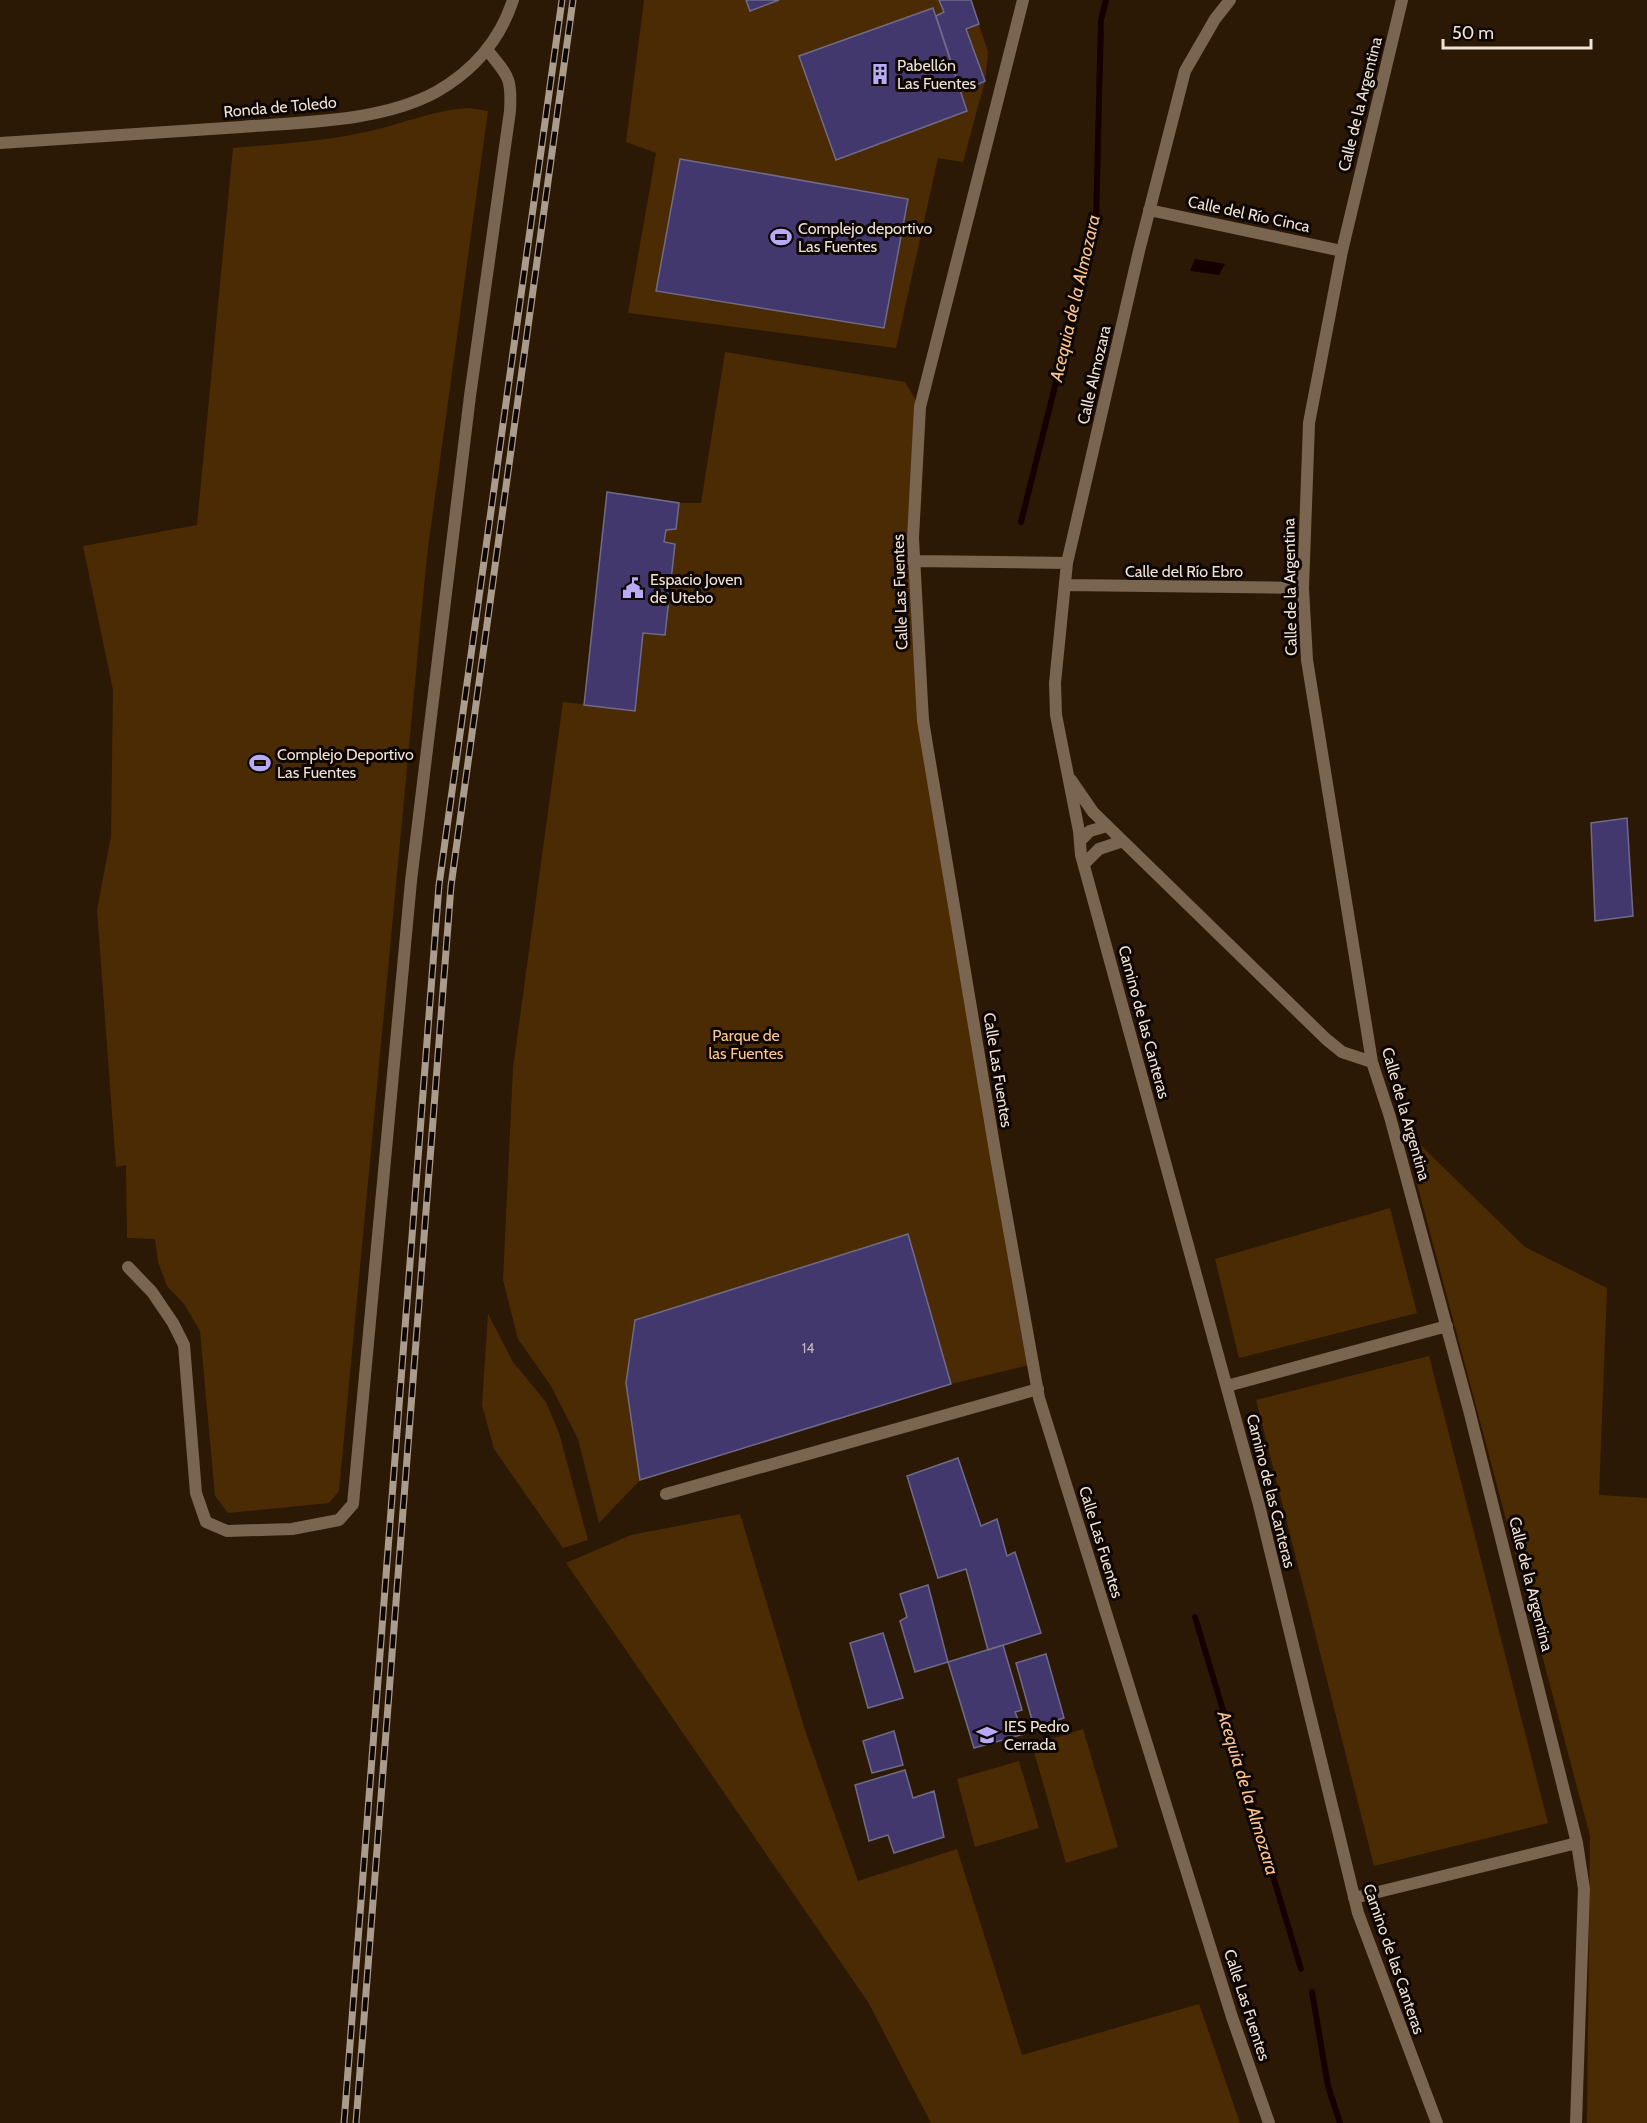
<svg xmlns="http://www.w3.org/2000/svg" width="1647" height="2123" font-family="Cabin,sans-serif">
<rect width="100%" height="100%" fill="#2b1905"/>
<path fill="#4b2b03" d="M644,0H971L988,52L985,81L963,162L938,158L896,348L628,313L656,153L626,142Z
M469,108L488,111L427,555L339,1491L329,1503L228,1513L215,1496L200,1331L184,1304L167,1286L158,1262L155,1239L127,1238L126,1165L116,1167L97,910L111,836L113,690L83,546L197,525L233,148C276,144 319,142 361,133C398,126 431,110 469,108Z
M725,352L905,382L920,407L914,581L943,843L1033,1364L951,1384L908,1234L636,1320L640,1480L599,1523L578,1439L551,1386L518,1339L503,1280L513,1068L563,702L635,710L643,633L665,635L675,544L664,542L666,530L676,529L679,503H701Z
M1402,1127L1525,1247L1607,1288L1599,1495L1647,1498V2123H1587L1590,1836Z
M1390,1208L1417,1313L1239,1358L1215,1259Z
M488,1314L513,1362L546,1402L559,1433L588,1540L563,1548L494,1449L482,1405Z
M1429,1356L1548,1823L1374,1866L1256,1400Z
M740,1514L805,1730L858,1881L957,1849L1022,2055L1199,2004L1240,2123H931L868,2002L566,1563L631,1535Z
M1083,1729L1118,1847L1066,1863L1032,1745Z
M1019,1761L1039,1828L975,1847L957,1779Z"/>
<path fill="#150000" d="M1195,259L1225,264L1219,275L1190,271Z"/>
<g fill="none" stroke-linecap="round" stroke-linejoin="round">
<path stroke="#150000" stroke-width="6" d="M1021,522L1096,222L1101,20L1106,0
M1195,1617L1301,1969
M1312,1992L1328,2086L1340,2123"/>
</g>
<path fill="#43386e" stroke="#6f6b87" stroke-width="1.5" d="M746,0H779L750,11Z
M939,0H971L979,24L966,29L985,81L961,92L936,16L944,12Z
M933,8L967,111L836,160L799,56Z
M680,159L908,199L884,328L656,291Z
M607,492L679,503L676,529L666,530L664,542L675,544L665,635L643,633L635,711L584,705Z
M1627,818L1633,916L1595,921L1591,823Z
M908,1234L951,1384L640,1480L626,1383L635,1320Z
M958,1458L981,1526L997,1519L1007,1556L1015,1552L1041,1633L988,1650L966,1569L938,1578L907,1476Z
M928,1585L948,1662L915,1672L900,1621L907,1617L900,1594Z
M883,1633L903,1698L868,1708L850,1643Z
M1003,1645L1022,1710L1015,1712L1024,1734L974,1748L948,1662Z
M1046,1654L1064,1718L1034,1727L1016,1663Z
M894,1731L903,1765L872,1773L863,1741Z
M905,1770L913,1798L934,1791L944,1837L894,1853L888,1835L869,1841L855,1785Z"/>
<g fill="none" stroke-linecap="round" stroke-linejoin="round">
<path stroke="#7a6550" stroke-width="12" d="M1023,0L920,407L913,538L923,721L996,1157L1039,1398L1232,2017L1269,2123
M1230,0L1215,19L1185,71L1139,251L1067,563L1055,683L1056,715L1079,831L1081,855L1259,1505L1358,1913L1437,2123
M1402,0L1342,251L1309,423L1303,588L1307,660L1372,1062L1390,1117L1469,1410L1577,1843L1584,1889L1576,2123
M0,143C80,138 160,133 241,127C302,122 381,122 436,92C473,71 500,40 513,0
M1149,210L1342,251
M913,561L1067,563
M1065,585L1303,588
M1071,780L1093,812L1326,1039L1342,1052L1372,1062
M1080,841L1090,831L1107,826
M1085,863L1099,849L1123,841
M128,1267L152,1292L173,1323L184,1345L196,1493L206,1522L227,1531L292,1529L339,1520L353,1504L411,881L470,396L510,111C512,77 508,76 488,51
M1227,1386L1447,1326
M666,1494L1038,1389
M1354,1898L1577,1843"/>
<defs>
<path id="rail" d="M344,2123L439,885L562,0
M356,2123L451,886L573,0"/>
</defs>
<use href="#rail" stroke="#aa9b8c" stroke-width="7"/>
<use href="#rail" stroke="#0e0602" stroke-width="4.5" stroke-dasharray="14" stroke-linecap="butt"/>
</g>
<defs>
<symbol id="building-bare" viewBox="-9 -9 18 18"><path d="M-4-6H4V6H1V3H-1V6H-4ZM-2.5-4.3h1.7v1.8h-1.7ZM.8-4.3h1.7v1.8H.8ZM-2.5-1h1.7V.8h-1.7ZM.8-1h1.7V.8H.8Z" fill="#b7abf8" stroke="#0e0602" stroke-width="2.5" paint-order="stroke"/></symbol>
<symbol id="stadium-bare" viewBox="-9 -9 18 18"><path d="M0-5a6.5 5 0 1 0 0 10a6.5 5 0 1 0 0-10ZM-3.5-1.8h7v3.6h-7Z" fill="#b7abf8" stroke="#0e0602" stroke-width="2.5" paint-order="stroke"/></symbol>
<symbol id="civic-bare" viewBox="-9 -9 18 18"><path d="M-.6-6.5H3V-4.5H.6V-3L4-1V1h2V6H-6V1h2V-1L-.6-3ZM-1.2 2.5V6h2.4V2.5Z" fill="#b7abf8" stroke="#0e0602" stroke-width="2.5" paint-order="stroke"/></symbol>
<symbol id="school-bare" viewBox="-9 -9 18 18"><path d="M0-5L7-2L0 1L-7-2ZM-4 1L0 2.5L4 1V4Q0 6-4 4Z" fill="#b7abf8" stroke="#0e0602" stroke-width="2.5" paint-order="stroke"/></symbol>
</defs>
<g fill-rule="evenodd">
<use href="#building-bare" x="865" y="59" width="30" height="30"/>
<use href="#stadium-bare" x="766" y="222" width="30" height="30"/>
<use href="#civic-bare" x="618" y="573" width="30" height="30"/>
<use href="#stadium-bare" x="245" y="748" width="30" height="30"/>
<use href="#school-bare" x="972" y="1720" width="30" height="30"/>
</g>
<g text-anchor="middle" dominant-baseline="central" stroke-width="6" stroke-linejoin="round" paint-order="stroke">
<g font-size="14" fill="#c4b8bc">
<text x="808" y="1348">14</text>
</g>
<g font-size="16" fill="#efe2d6" stroke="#0e0602" text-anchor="start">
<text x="897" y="65">Pabellón<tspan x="897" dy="18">Las Fuentes</tspan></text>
<text x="798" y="228">Complejo deportivo<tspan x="798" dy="18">Las Fuentes</tspan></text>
<text x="650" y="579">Espacio Joven<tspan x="650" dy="18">de Utebo</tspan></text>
<text x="277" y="754">Complejo Deportivo<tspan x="277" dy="18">Las Fuentes</tspan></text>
<text x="1004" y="1726">IES Pedro<tspan x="1004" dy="18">Cerrada</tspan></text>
</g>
<g font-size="16" fill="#efe2d6" stroke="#0e0602">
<text transform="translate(1360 104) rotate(-76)">Calle de la Argentina</text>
<text transform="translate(280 107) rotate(-5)">Ronda de Toledo</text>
<text transform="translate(1249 214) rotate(12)">Calle del Río Cinca</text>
<text transform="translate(1094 375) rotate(-77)">Calle Almozara</text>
<text x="1184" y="571">Calle del Río Ebro</text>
<text transform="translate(1290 587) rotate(-91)">Calle de la Argentina</text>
<text transform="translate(900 592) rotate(-92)">Calle Las Fuentes</text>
<text transform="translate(1144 1022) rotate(75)">Camino de las Canteras</text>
<text transform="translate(998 1070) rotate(81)">Calle Las Fuentes</text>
<text transform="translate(1406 1114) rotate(74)">Calle de la Argentina</text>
<text transform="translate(1271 1491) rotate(76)">Camino de las Canteras</text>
<text transform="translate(1101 1542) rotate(73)">Calle Las Fuentes</text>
<text transform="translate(1531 1584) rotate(76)">Calle de la Argentina</text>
<text transform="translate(1394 1959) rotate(71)">Camino de las Canteras</text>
<text transform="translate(1247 2005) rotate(72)">Calle Las Fuentes</text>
</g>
<g font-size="16" fill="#fec58d" stroke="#0e0602">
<text x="746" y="1035">Parque de<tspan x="746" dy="18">las Fuentes</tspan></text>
</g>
<g font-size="18" font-style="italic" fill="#fbc28b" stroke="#0e0602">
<text transform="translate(1075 298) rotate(-77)">Acequia de la Almozara</text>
<text transform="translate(1248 1793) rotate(73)">Acequia de la Almozara</text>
</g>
</g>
<path d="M1443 39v9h148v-9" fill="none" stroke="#efe2d6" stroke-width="3"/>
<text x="1452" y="39" font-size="18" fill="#efe2d6" stroke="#0e0602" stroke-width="4.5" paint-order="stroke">50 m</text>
</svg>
